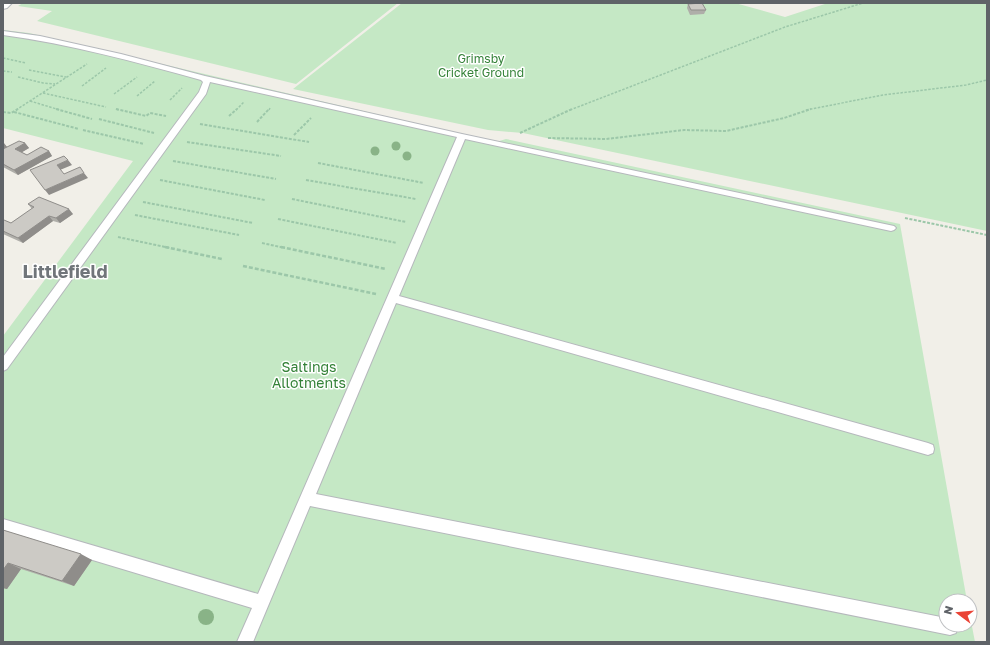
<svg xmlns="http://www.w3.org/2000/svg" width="990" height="645" font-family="'Golos Text',sans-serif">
<rect width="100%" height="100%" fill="#f1efe8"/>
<path fill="#c5e8c5" d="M23,3H398L296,84L37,21L52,11L18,6Z
M402,3H735L785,17L828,3H987V231L523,133L488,130L293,89Z
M3,30L29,33L496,142L506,139L900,224L967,601H946V625H970V616L975,642H3V336L133,161L3,128Z"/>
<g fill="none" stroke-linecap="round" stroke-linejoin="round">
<defs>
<path id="lane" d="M3,31L40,36L121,54L205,76L462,134L894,226L896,228L894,230L891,231L465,139L399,296L928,443L933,445L934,449L933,453L928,455L396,303L316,494L946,618V625H957L956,633L950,635L310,506L253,642H237L252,608L3,533V519L258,594L457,137L210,82L206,94L7,369L3,371V357L199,92L203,82L201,80C136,62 70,44 3,35Z"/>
<path id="street" d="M3,3H12L7,8L3,9Z"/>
</defs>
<use href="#lane" stroke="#b5b8bc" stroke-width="2"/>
<use href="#street" stroke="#b5b8bc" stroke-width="2"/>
<path stroke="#9cc7a9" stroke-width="1.5" stroke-dasharray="2.5 1.5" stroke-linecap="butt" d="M3,58L26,63
M29,70L66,77
M3,71L12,72
M18,77L43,83L55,84
M82,86L106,68
M43,93L106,107
M114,94L137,77
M137,96L155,81
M170,100L182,88
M30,101L60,110
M116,109L119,110
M16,110L87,64
M236,110L244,102
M269,110L270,108
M570,110L785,27L863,3
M806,110L883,95L966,85L987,80"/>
<path stroke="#9cc7a9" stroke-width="2" stroke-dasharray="3 1.5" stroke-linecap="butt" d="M56,109L92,119
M116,109L146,116L150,113L166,116
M3,112L11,113L18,109
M14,112L79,129
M229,116L237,109
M99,119L154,133
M257,122L269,109
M200,124L309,142
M83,130L144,144
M520,133L572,109
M294,135L311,118
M548,138L606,139L684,130L726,131L784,118L811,109
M187,142L281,156
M173,161L276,179
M318,163L424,183
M160,180L265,200
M306,180L416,199
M292,199L406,222
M143,202L253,223
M135,215L239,235
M905,218L987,235
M278,219L397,243
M118,237L170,248
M262,243L285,248"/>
<path stroke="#9cc7a9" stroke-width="2.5" stroke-dasharray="4 2" stroke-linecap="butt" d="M165,247L222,259
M281,247L386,269
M243,266L376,294"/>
<use href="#lane" fill="#fff" fill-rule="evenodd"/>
<use href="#street" fill="#fff" fill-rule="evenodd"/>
</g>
<g fill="#89b387">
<circle cx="396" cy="146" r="4.5"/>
<circle cx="375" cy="151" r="4.5"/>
<circle cx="407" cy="156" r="4.5"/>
<circle cx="206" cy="617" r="8"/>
</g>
<path fill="#afaea9" d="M688,4L706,10L704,14L690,15L687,8Z
M3,142L7,147L25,143L29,148L22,152L27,155L49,151L52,156L18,175L3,167Z
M28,204L73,214L60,223L53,221L23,243L3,234V220L11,223L32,209Z
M3,530L92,560L74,586L21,569L7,589L3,588Z"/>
<path fill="#8f8d8a" d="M3,142L7,147L3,150Z
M25,143L29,148L19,154L15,149Z
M49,151L52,156L18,175L14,170Z
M68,160L72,165L60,170L57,165Z
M84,173L88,178L49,195L45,190Z
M69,209L73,214L60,223L56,218Z
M49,216L53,221L23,243L18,238Z
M81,554L92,560L74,586L62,581Z
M8,563L21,569L7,589L3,588V570Z"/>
<path fill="#cccac5" stroke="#8f8d8a" d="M702,3L706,10H691L688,4Z
M19,141L25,143L15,149L27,155L41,147L49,151L14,170L3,164V149Z
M64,156L68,160L57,165L64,174L80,167L84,173L45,190L30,170Z
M39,197L69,209L56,218L49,216L18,238L3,231V220H4L11,223L34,207L28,204Z
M3,530L81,554L62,581L8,563L3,570Z"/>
<g text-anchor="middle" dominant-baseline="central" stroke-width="3" stroke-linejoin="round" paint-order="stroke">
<g font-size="12" fill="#348238" stroke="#fff">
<text x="481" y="58">Grimsby<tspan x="481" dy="14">Cricket Ground</tspan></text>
</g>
<g font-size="14" fill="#348238" stroke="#fff">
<text x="309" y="366">Saltings<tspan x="309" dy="16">Allotments</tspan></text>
</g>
<g font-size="18" font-weight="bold" fill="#70757a" stroke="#fff">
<text x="65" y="271">Littlefield</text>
</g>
</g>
<rect width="990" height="645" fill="none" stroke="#5f6368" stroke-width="8"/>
<g transform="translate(958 613) rotate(286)"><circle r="19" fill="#ffffff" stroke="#bfc1c3"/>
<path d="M0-3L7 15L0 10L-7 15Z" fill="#ea4335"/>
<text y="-6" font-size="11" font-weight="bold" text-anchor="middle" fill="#5f6368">N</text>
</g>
</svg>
